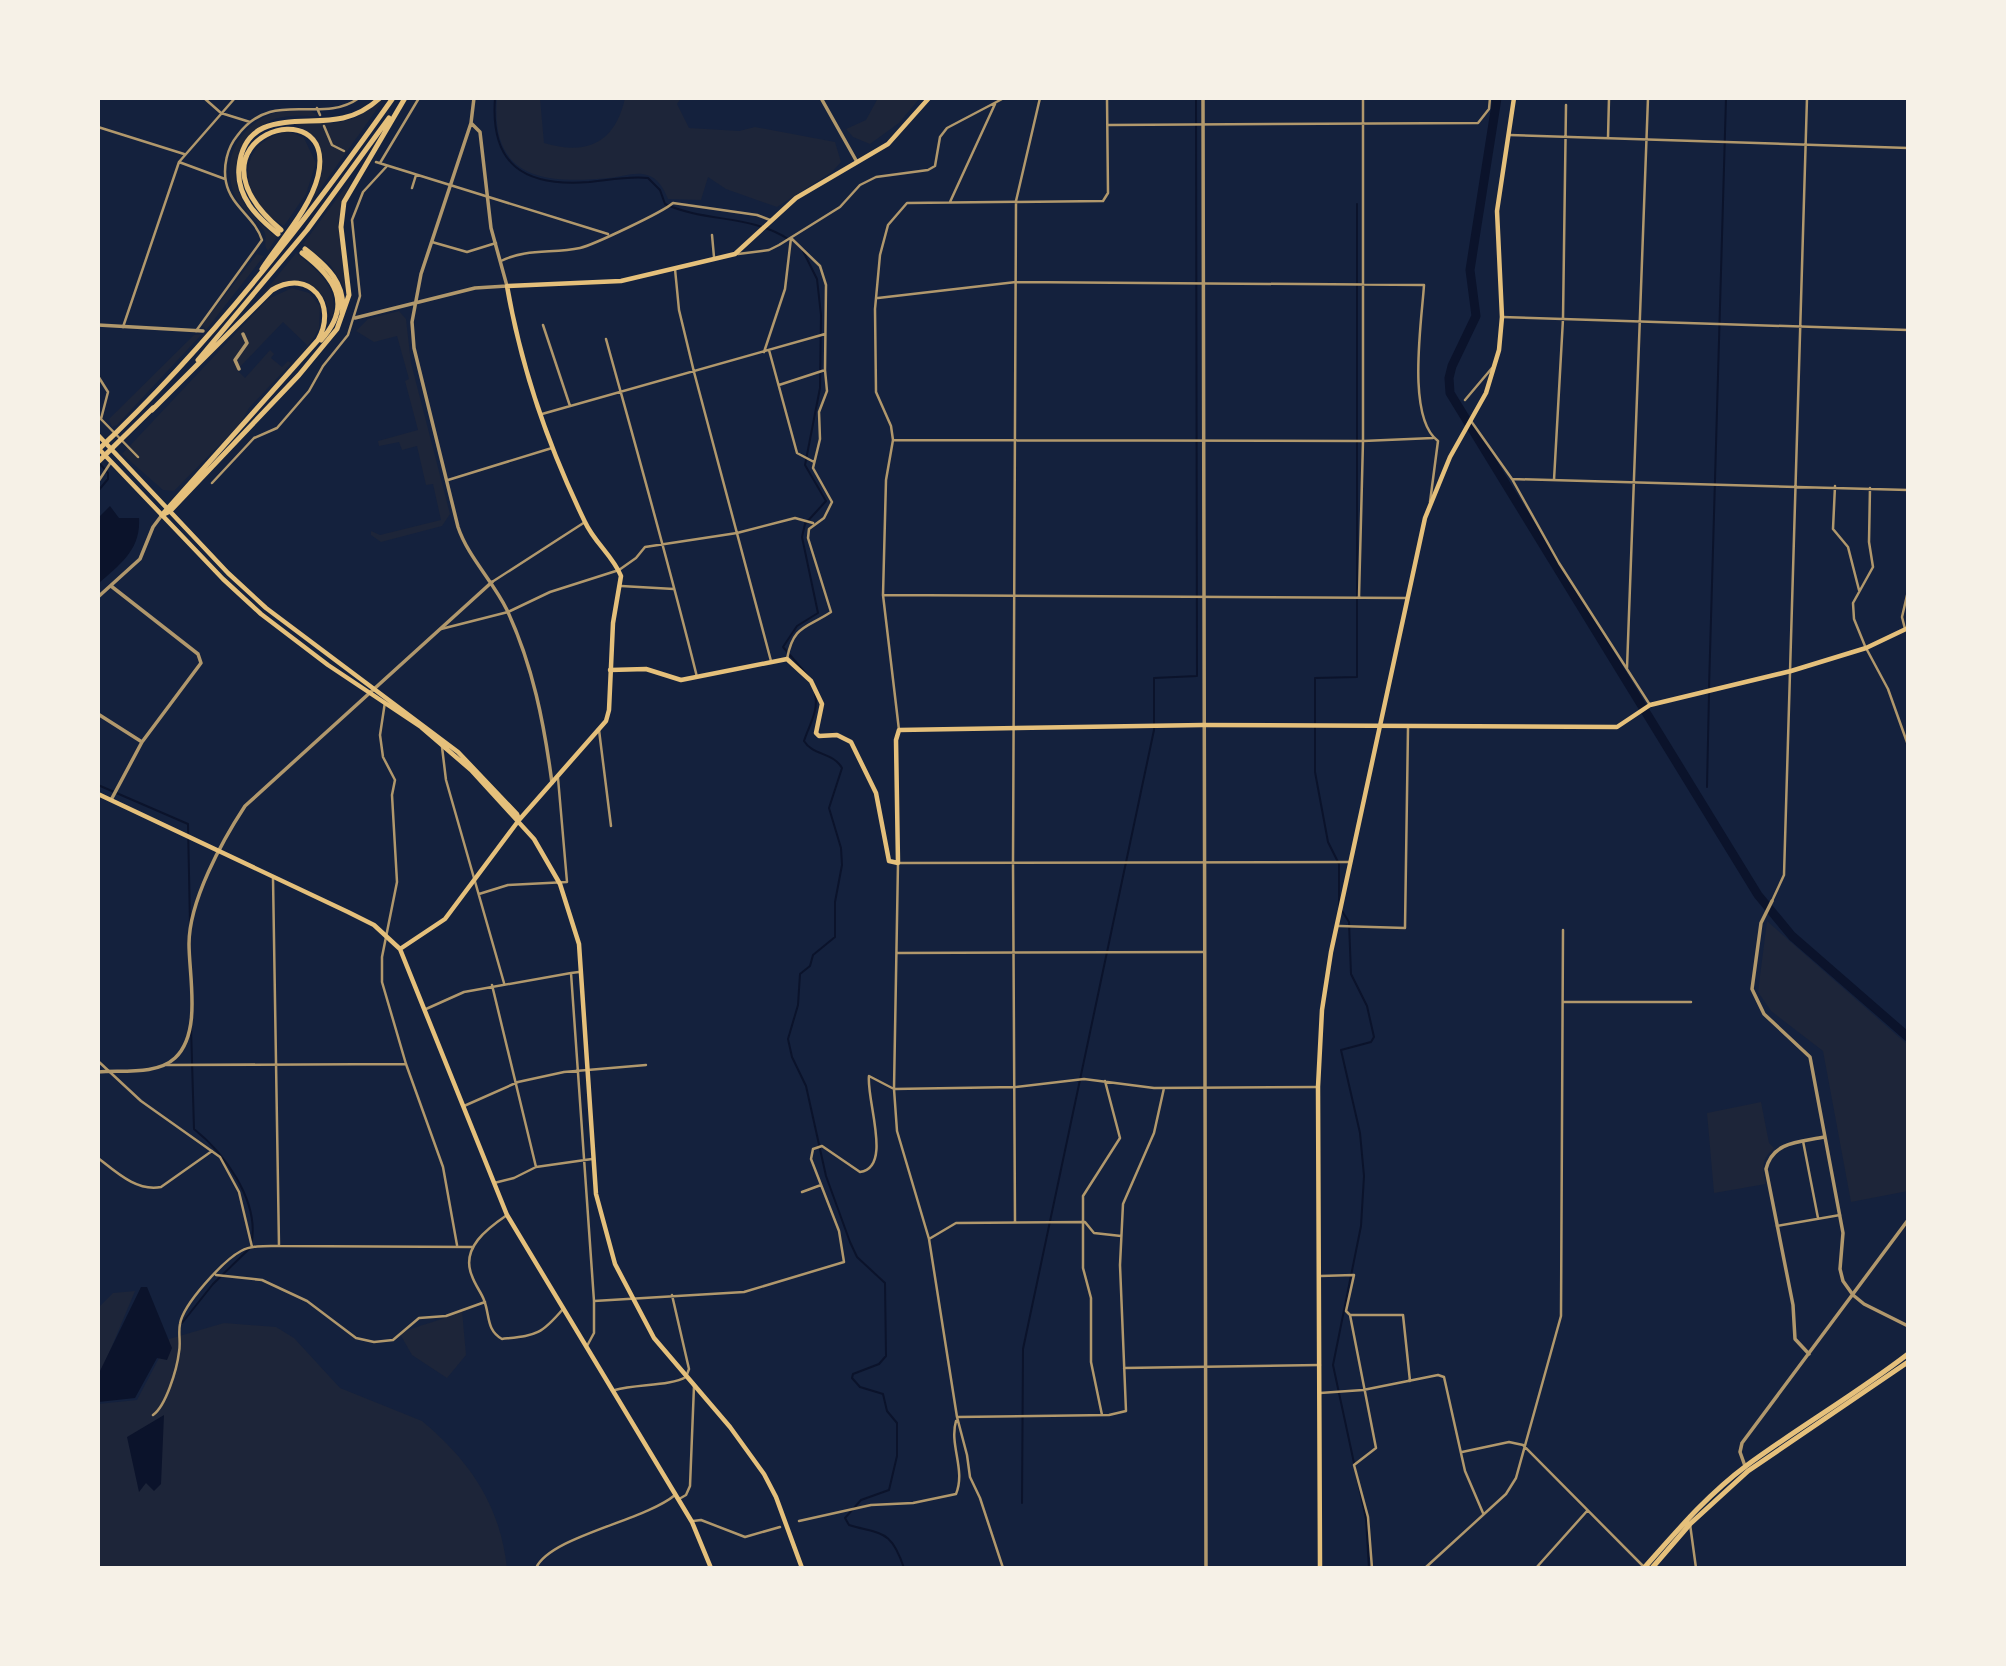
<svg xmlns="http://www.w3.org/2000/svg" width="2006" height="1666" font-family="Manrope,sans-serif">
<rect width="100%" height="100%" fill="#14213d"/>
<path fill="#1d2539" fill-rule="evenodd" d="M385,98L308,206C317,185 332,157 312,136C307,130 298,128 294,123H336L355,118Z
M497,98H540L544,143C587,156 615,143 625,98H681L677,104L689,128L739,131L755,127L835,142L841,162L832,172L777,207L726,189L708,177L701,200L668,199C664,189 658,178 647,175C636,171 620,177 609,178C544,184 490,179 497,98Z
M878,98H920L899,123L870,144L853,137L846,129L866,120Z
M286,110L311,111L318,116C302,116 285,114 270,121C259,126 253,134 246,143C220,179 246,215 277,237L268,251C262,244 268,239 264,231C257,219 243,211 236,198C216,157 245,117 286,110Z
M288,131L304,138L316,163L306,194L284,226C240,202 231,144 288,131Z
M350,181L338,222L346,291L331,266L303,244Z
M296,253C318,271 340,287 332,318C328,313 328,305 324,298C308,272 282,281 262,295Z
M257,254L264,256L206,330L202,325Z
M292,288L309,293L320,306L319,329L311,342L249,408L240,424L174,491L163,490L122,454L268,299ZM283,322L307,345L291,363L288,361L282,367L271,358L274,354L270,350L245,378L237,370Z
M399,311L406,319L411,363L450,514L442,526L381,542L371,535V531L380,535L441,520L433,484L426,485L417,446L402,450L399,442L379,446L378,441L418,430L405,381L409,379L397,336L374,342L356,331L368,319Z
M202,334L117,425L112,427L109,419L194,335Z
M1767,921L1908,1045V1191L1851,1202L1823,1051L1771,1011L1758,992Z
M1761,1102L1769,1143L1774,1148C1761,1160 1762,1167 1766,1184L1714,1193L1707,1113Z
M135,1291L100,1375L98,1378V1308L113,1293Z
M462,1310L466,1355L447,1378L412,1355L400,1334C422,1323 440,1322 462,1310Z
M224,1323L276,1327L294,1338L340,1388L422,1421C470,1461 500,1505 507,1568H98V1404L137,1400L169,1339Z"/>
<path fill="#0b132b" d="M110,506L119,518H139C141,550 120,564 98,584V518Z
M141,1287H147L172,1348L167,1360L157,1358L135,1398L98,1402V1375Z
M164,1415L161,1484L154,1491L146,1483L139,1492L127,1437Z"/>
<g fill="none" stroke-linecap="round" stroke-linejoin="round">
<path stroke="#0b132b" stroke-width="2" d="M495,98C490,165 524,187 589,182C609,180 628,176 648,178L660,190L665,204C704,222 752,215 788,239
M803,251L817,279L821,315L820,388L805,465L826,501L805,524L802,537L818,613L797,626L783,647L808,676
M98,491L108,479V473L100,464
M1709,688L1726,98
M815,694C819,711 809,725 804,741C813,756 833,752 842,768L829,808L841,848L842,865L835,902V937L813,955L810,966L800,974L798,1005L788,1039L792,1057L806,1086L826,1176L850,1242L857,1257L885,1283L886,1356L879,1364L853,1374L852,1378L860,1387L883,1394L887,1411L897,1423V1456L889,1490L861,1500L845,1518L849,1525C882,1535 891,1529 904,1568
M98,785L188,824L190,924
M1707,787L1709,694
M1339,907V864L1328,842L1315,772V678L1357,677V204
M1342,911L1349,922L1351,974L1367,1006L1374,1037L1371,1042L1341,1050L1360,1133L1364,1176L1361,1226L1333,1365L1366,1519L1369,1568
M191,1027L194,1129C224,1153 258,1199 252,1240
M182,1323L213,1284L249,1249
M1022,1503L1023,1349L1154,730V678L1197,676L1196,98"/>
<path stroke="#0b132b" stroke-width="9" d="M1497,98L1470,270L1476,316L1452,366L1449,378L1450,393L1758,895L1792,936L1908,1037"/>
<path stroke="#b1986c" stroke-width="2.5" d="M204,98L221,113L250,122
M317,108L320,115
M1108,125L1478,123L1489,109L1490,98
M324,126L332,145L344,151
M98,127L184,154
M1509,135L1908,148
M1608,138L1609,98
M179,162L225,179
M376,162L608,234
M380,163L419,98
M412,188L416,175
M950,202L995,104
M712,235L714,257
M432,242L467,252L496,243
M738,254L769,250L779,245L840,207L860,185L876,177L928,170L935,166L940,137L947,128L1004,98
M501,261C527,248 553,254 580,248C593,245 663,212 673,203L757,215L770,220
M675,269L679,310L694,372L771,661
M878,298L1016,282L1424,285C1422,319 1406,418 1438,441L1430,502
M1502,317L1908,330
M543,325L570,406
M123,327L179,162L235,98
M196,331L262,240C255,217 231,207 226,182C223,167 227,148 237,136C273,87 320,126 359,98
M606,339C637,451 669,564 697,677
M769,350L797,453L814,462
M764,352L785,289L791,238
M98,376L108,392L101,419
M779,385L825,370
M1465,400L1492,368
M542,414L825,334
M98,416L138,457
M1471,421L1512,479L1559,563L1650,705
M893,440L1363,441L1433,438
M1512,479L1908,490
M448,480L552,448
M1554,480L1563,319L1566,105
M98,482L111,462
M212,483L254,438L277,428L309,391L323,366L348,335L360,296L352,220L363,192L387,166
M1835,486L1833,529L1848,547L1859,590
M492,582L585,522
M621,586L674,589
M883,595L1406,598
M1359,597L1363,441V98
M441,629L508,612L550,592L619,570L636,558L645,547L737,533L795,518L813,523
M1905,629L1902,617L1908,591
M1865,646L1854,619L1853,603L1873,567L1869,542L1870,488
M1866,648L1888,689L1908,745
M787,659C793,625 807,628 831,612L808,538L809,529L824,518L832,502L813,468L820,439L819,412L827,391L825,370L826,285L820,266L791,238
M1627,668L1648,98
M385,702L380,735L383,757L395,780L392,795L397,882L382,957V982L406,1064L443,1167L457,1245
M599,730L611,826
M899,730L883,595L886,480L893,440L891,426L876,392L875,309L880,255L888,225L907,203L1103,201L1108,193L1107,98
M442,747L446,780L504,983
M273,878L279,1246
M479,894L508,885L567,882L558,778
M1772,901L1784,875L1807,98
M1339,926L1405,928L1408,728
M898,953L1203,952
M579,972L571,973L594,1301V1333L587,1346
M492,985L536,1167L514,1178L494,1183
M1563,1002H1691
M426,1009L464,992L571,973
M98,1061L141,1101L220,1157L239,1192L252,1247
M166,1065L406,1064
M464,1106L518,1082L564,1072L646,1065
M1803,1141L1818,1218
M98,1158C116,1172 137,1192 161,1187L212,1151
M536,1167L592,1159
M802,1192L821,1185
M507,1215C488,1228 460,1248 472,1276C475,1285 481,1292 484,1300C490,1315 486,1330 502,1339C536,1335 540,1336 563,1309
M1015,1222L1013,862L1016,201L1040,98
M1777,1226L1840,1215
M929,1239L956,1223L1085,1222L1094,1233L1121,1236
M216,1275L262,1280L307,1301L356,1338L374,1342L393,1340L419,1318L446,1316L485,1302
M1320,1276L1354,1275L1346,1311L1350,1315H1403L1410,1381
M594,1301L744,1292L844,1262L839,1231L811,1159L813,1149L822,1146L860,1172C893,1168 866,1100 869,1076L894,1089L1015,1087L1084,1079L1154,1088L1318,1087
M1350,1315L1376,1448L1354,1465L1368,1517L1372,1568
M1124,1368L1320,1365
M615,1390C636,1384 671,1386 686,1377L689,1369L672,1295
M1320,1393L1363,1390L1438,1375L1444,1377L1465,1471L1483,1513
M153,1415C166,1406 177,1369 179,1352C181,1343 178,1333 180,1324C183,1304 224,1260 241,1251C252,1245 267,1246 279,1246L473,1247
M1102,1415L1091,1362V1298L1083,1268V1196L1120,1138L1105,1081
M957,1417L1109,1415L1126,1411L1120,1265L1123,1204L1154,1133L1164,1088
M1462,1452L1509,1442L1523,1445L1644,1567
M679,1499L686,1495L690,1486L694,1386
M693,1521L701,1520L745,1537L780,1527
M799,1521L871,1505L913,1503L956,1494C966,1470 949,1445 956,1421
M1690,1524L1696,1568
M536,1568C551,1536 644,1521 675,1495
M1003,1568L980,1498L970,1477L967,1455L957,1417L929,1239L897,1131L894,1089L898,863L1349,862
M1425,1568L1506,1494L1516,1478L1561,1316L1563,930
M1536,1568L1587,1511"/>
<path stroke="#b1986c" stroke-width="3.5" d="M821,98L857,162
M1203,98L1206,1568
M471,123L421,274L412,322L414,348L458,527C468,557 493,581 507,610C533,666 544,723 552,783
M355,318L475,288L507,286L491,228L480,132L471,123L474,98
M98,325L203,331
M239,369L235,360L247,343L243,334
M111,586L198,654L201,663L142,742L111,800
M98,597L140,559L153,527L162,515
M98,714L142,742
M1772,901L1761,923L1752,989L1764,1014L1810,1057L1843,1233L1840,1269L1843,1281L1853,1295L1864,1304L1908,1326
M98,1072C122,1070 157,1075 175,1058C202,1033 189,976 189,944C189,901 222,841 245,806L492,582
M1809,1354L1795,1339L1793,1305L1766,1169C1773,1141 1800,1142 1824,1137
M1745,1466L1740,1452L1742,1443L1908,1220"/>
<path stroke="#e5c07b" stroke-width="4.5" d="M610,670L646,669L681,680L787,659L811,681L822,704L816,733L819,736L837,735L851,742L876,793L889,861L898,863L896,740L899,730L1203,725L1617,727L1650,705L1791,671L1866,648L1908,628"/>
<path stroke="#e5c07b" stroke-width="4.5" d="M98,435L228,573L266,608L458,752L517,814L519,819
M98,448L223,579L261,614L328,665L421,727L471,770L534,839L560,884L579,944L596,1194L615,1264L654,1338L730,1427L764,1474L776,1497L802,1568
M98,794L348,912L374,925L400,949L507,1215L692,1522L711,1568
M400,949L445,919L519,820L606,721L609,710L613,623L621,576C613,556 594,542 585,522C549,448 521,367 507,286L621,281L735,254L796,198L888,144L929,98
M1320,1568L1318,1087L1322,1010L1331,952L1425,518L1450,457L1486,393L1499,350L1502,317L1497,211L1514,98"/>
<path stroke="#e5c07b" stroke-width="5" d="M1644,1568C1676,1532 1707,1495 1746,1466C1799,1427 1856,1394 1908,1354
M1652,1568L1690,1524L1748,1471L1908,1362"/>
<path stroke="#e5c07b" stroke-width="5" d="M278,234C257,217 236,197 239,167C245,107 304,127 343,118C357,115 369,108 380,98
M305,249C327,266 347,284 342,315
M302,253C334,277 354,304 321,340
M262,269C280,241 310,209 318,176C339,86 172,138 281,230
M198,360L307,230L389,118
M152,410L272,290C310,267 338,305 318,340L162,515
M98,450C210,344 304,224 393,98
M98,462L153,408
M162,515L170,511L299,375L337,329L349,295L341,227L344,202L405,98"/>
</g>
<rect width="2006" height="1666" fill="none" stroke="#f6f1e7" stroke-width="200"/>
</svg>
